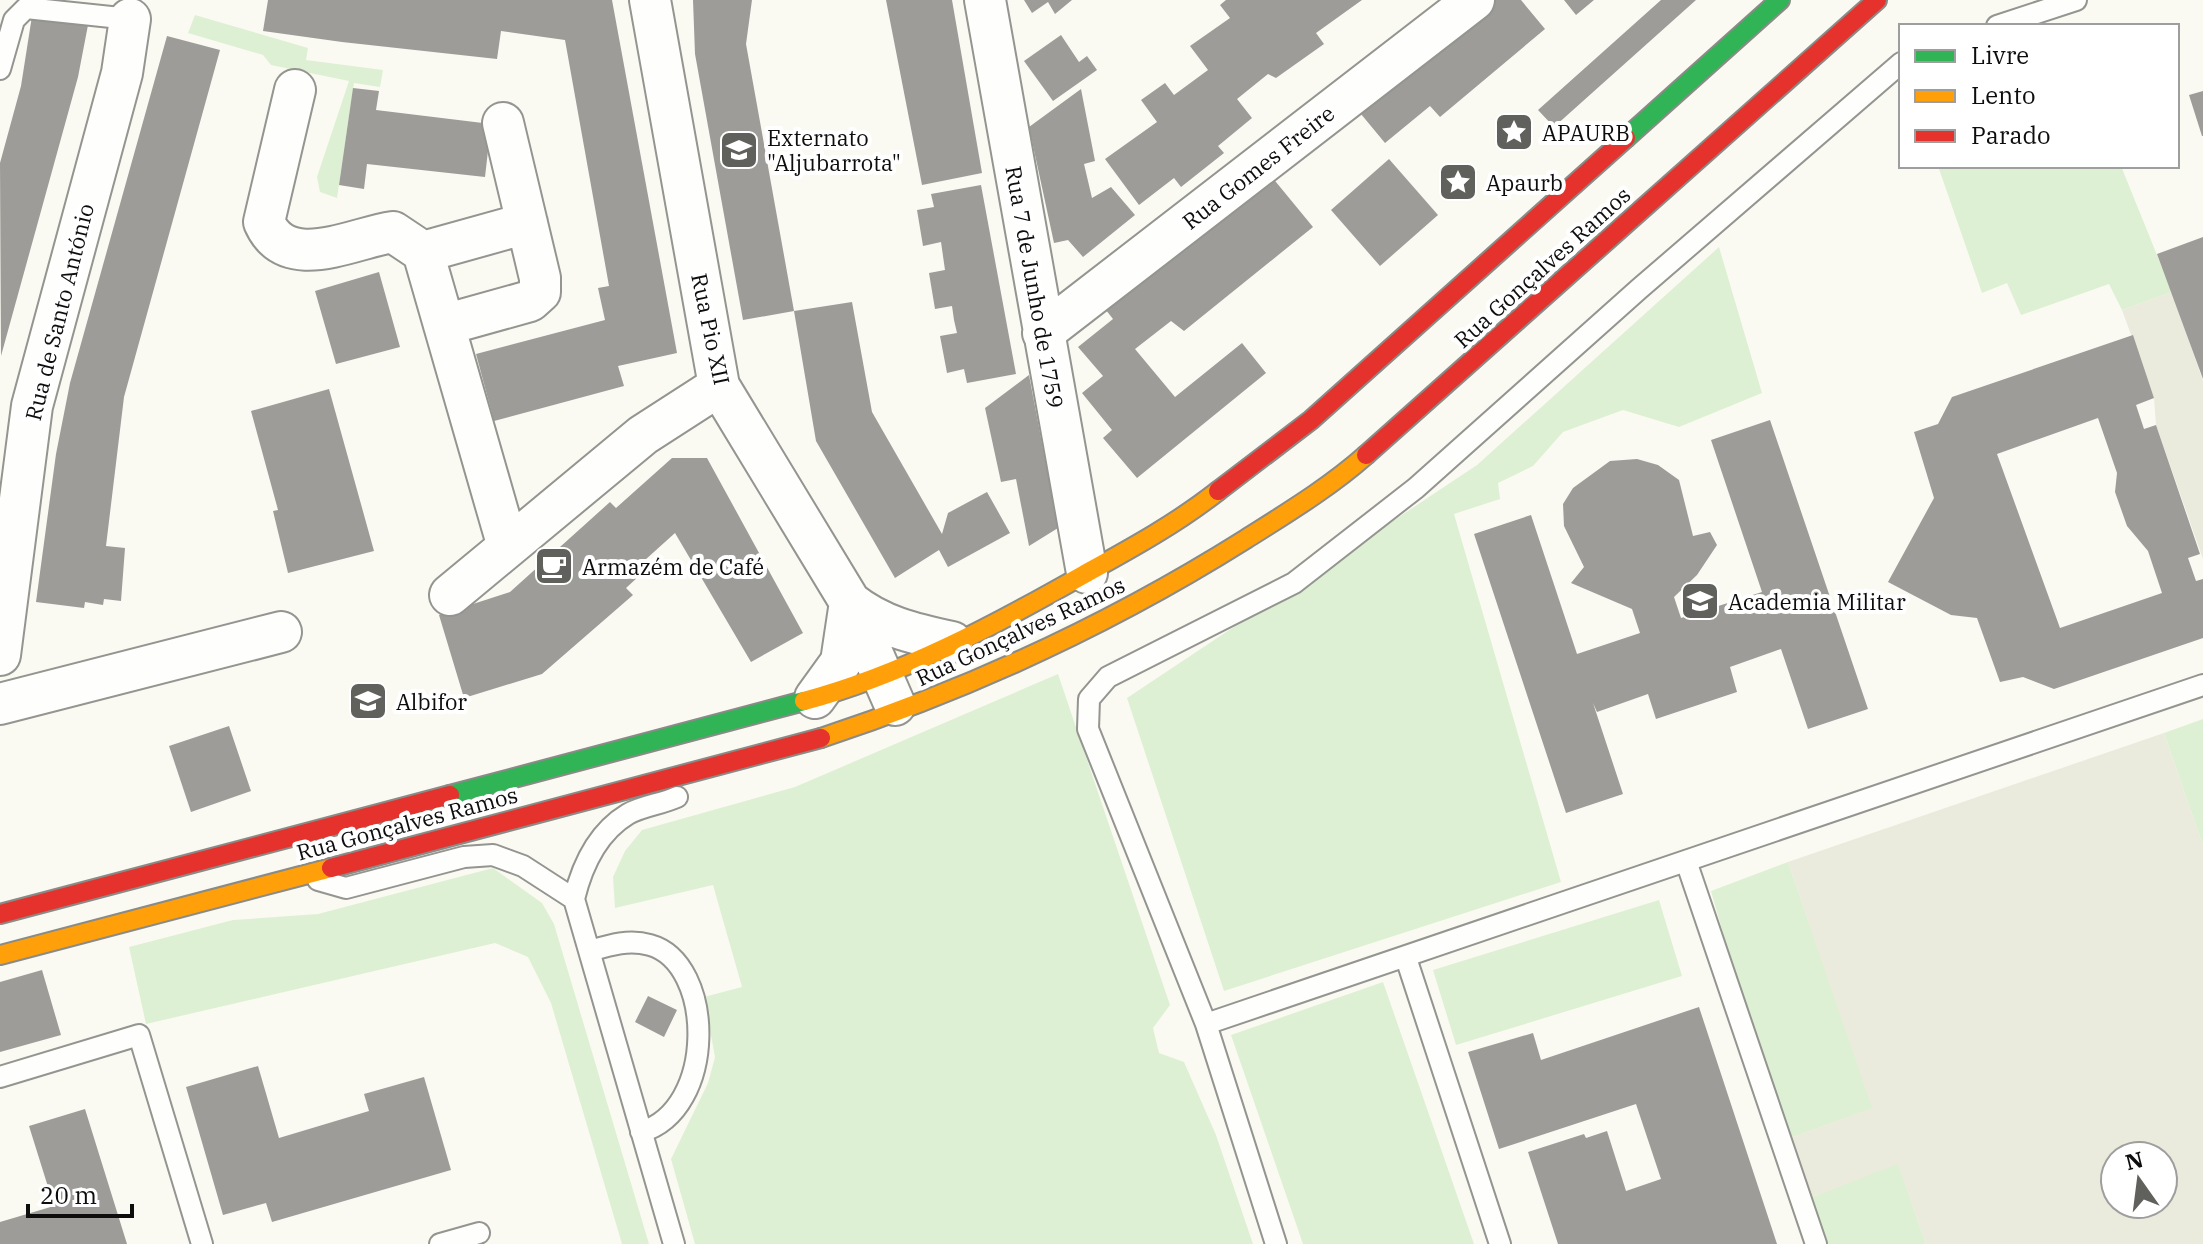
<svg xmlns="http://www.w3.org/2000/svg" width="2203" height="1244" font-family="'IBM Plex Serif',serif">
<rect width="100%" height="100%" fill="#fafaf2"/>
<path fill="#def0d3" d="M195,15L308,48L306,60L383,70L380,87L354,83L337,198L320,192L317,177L349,81L271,65L263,55L188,33Z
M1938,166H2121L2172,292L2122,310L2109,284L2021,315L2007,283L1982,293Z
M1719,247L1762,393L1679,427L1623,410L1563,432L1533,466L1498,483L1500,499L1454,514L1561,882L1224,991L1127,698L1477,465Z
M1058,674L1170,1005L1153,1028L1159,1053L1184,1062L1216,1135L1253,1244H695L671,1159L708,1083L715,1057L704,997L742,987L713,885L615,908L613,877L625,851L642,830L795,787Z
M2203,719V846L2164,733Z
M1788,862L1873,1108L1782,1141L1711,891Z
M493,868L542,903L554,924L649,1244H622L551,1003L528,957L495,943L146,1024L129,947L233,920L318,914Z
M1659,900L1682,976L1456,1045L1433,970Z
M1383,982L1474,1244H1303L1231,1035Z
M1898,1163L1926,1244H1819L1802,1201Z"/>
<path fill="#eaeadd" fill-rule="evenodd" d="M2172,292L2203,381V559L2156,425L2154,398L2122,310Z
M2164,733L2203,846V1244H1926L1898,1164L1802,1201L1782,1141L1872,1108L1788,862ZM2115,1156H2163V1204H2115Z"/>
<path fill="#9d9c98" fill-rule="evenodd" d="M268,0H612L677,353L618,366L624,386L494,421L476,354L605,320L598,288L609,286L565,40L501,31L497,59L342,42L263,31Z
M693,0H752L746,44L794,311L743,320L695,54Z
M886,0H952L982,173L922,185Z
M1024,0H1072L1055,14L1048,2L1032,13Z
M1226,0H1362L1316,33L1324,44L1276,78L1268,74L1237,99L1252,118L1218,146L1224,153L1181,187L1174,178L1139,205L1105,159L1157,122L1141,100L1165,83L1174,95L1208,70L1190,46L1230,18L1220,5Z
M1486,0H1521L1545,29L1440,117L1430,106L1385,143L1356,108Z
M1564,0H1594L1576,15Z
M1661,0H1696L1554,127L1538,110Z
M32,16L88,25L78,77L1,356L0,163L21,86Z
M1061,35L1079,62L1087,56L1097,70L1053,101L1024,61Z
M167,36L220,50L124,397L106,546L125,548L121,601L104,599L103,605L85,602L84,608L36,602L56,454L70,383Z
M353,88L379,91L376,110L491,124L485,177L367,164L364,189L339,185Z
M1081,89L1095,161L1084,164L1092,198L1111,187L1135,215L1083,257L1068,240L1054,243L1029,127Z
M2203,91V136H2202L2189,95Z
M1389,159L1438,215L1380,266L1331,210Z
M1267,171L1313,227L1184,331L1171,321L1135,349L1175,397L1242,343L1266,373L1137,478L1103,438L1112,430L1082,393L1103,376L1078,347L1113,319L1102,305Z
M981,185L1016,374L967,383L964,369L947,373L940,336L957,333L954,320L952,306L935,309L929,273L945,270L941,242L923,246L917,210L934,207L931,194Z
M2203,237V379L2157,254Z
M379,272L400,347L336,364L315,291Z
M852,302L872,412L942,534L948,513L987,492L1010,533L948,567L939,550L895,578L816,441L794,311Z
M2133,335L2154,398L2136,405L2144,429L2156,425L2200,554L2188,558L2196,581L2203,579V638L2054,689L2023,677L2000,682L1977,618L1951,615L1888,582L1934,498L1914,432L1938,424L1952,397ZM2098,418L2117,473L2115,492L2127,526L2148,551L2162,593L2060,628L1997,454Z
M1029,375L1058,528L1029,546L1016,479L1001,482L985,408Z
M329,389L374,551L288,573L273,511L278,510L251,411Z
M1770,420L1868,709L1808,729L1781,649L1730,667L1737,692L1656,719L1648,694L1597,712L1593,703L1623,794L1566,813L1474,534L1531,515L1577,654L1640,633L1632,609L1571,583L1584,567L1564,526L1563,504L1573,488L1610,461L1637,459L1658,465L1679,480L1693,536L1710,532L1717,545L1697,575L1674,597L1681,618L1762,592L1711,440Z
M672,458H707L803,633L751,662L675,533L645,560L650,566L626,588L633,595L542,674L464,698L439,615L510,592L610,502L616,508Z
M229,726L251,791L191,812L169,746Z
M42,970L61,1035L0,1052V982Z
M648,996L677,1010L664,1037L635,1022Z
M1699,1007L1777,1244H1558L1528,1152L1584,1134L1586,1138L1607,1131L1626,1191L1661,1179L1636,1104L1499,1149L1468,1052L1533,1033L1541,1060Z
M258,1066L279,1138L369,1111L364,1094L424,1077L451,1170L272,1222L266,1203L223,1215L186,1087Z
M85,1109L127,1244H0V1222L54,1206L29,1126Z"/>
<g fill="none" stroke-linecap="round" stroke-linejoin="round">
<defs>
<path id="lane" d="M1997,26L2076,0
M0,69L14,20L26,8L130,19
M1686,861L1816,1244
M318,880L346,888L464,857L493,855L523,866L574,899C582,866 598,832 628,814C642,806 662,804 677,797
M574,899L674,1244
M590,951C610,945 629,939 650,945C715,963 717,1110 641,1132
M1406,958L1500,1244
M1206,1024L1088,729L1089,699L1108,677L1294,583L1416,488L1639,289L1901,63
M0,1077L139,1035L202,1244
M440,1244L479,1233
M1276,1244L1206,1024L2203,685"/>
<path id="street" d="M650,0L719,386L850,602L895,705
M985,0L1087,573
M295,90L264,222C287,274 352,238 393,232L423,252L508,547
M423,252L527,223
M444,325L530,301L540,292V278L503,123
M1043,333L1474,0
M450,595L643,435L719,386
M850,602C880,626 914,634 952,642
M0,655L32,406L122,73L130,19
M815,698L841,662L850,602
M0,704L281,632"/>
<path id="fast" d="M1626,138L1780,0
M450,795L804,701"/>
<path id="slow" d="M804,701C902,675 995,625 1083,575C1130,549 1176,524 1218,491
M821,738C970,689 1114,622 1246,539C1287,513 1330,487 1366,455
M0,955L331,868"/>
<path id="jam" d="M1366,455L1877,0
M1218,491L1311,420L1626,138
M331,868L821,738
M0,914L450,795"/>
</defs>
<use href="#lane" stroke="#949490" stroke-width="24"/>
<use href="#street" stroke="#949490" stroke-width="44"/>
<use href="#fast" stroke="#8a8a87" stroke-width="22"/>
<use href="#slow" stroke="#8a8a87" stroke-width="22"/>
<use href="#jam" stroke="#8a8a87" stroke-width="22"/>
<use href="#lane" stroke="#fefefd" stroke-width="20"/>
<use href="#street" stroke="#fefefd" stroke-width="40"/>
<use href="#fast" stroke="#30b455" stroke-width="18"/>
<use href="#slow" stroke="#ff9f0a" stroke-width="18"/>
<use href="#jam" stroke="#e5322d" stroke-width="18"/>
</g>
<defs>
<symbol id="sight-square" viewBox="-11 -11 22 22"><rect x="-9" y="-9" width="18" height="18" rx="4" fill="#60605d" stroke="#fff"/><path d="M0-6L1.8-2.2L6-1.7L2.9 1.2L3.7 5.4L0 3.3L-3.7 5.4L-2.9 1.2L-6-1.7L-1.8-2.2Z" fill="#fff"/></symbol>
<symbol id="school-square" viewBox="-11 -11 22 22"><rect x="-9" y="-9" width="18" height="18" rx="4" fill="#60605d" stroke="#fff"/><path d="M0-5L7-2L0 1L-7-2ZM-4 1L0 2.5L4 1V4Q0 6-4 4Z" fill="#fff"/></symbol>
<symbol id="cafe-square" viewBox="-11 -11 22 22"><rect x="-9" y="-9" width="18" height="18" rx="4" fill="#60605d" stroke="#fff"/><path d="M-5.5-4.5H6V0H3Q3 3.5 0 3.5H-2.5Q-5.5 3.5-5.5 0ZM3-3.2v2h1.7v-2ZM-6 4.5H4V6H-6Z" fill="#fff"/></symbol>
<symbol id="university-square" viewBox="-11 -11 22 22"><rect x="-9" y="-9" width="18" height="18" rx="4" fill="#60605d" stroke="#fff"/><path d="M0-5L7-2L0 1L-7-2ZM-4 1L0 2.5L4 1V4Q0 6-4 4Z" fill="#fff"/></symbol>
</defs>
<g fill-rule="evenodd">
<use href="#sight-square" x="1492" y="110" width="44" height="44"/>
<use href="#school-square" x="717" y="128" width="44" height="44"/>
<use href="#sight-square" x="1436" y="160" width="44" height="44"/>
<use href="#cafe-square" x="532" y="544" width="44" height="44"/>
<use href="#university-square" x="1678" y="579" width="44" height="44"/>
<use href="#university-square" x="346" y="679" width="44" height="44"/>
</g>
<g text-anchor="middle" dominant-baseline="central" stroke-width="8" stroke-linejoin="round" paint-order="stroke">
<g font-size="22" fill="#0d0d0d" stroke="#fff" text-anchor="start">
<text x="1542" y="132">APAURB</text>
<text x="767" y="137">Externato<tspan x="767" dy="25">"Aljubarrota"</tspan></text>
<text x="1486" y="182">Apaurb</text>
<text x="582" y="566">Armazém de Café</text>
<text x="1728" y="601">Academia Militar</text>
<text x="396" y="701">Albifor</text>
</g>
<g font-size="22" fill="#0d0d0d" stroke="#fff">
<text transform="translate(1258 167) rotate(-38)">Rua Gomes Freire</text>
<text transform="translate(1542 267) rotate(-42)">Rua Gonçalves Ramos</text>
<text transform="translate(1035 287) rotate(80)">Rua 7 de Junho de 1759</text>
<text transform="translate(59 312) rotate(-76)">Rua de Santo António</text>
<text transform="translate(711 329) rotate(78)">Rua Pio XII</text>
<text transform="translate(1020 631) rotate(-25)">Rua Gonçalves Ramos</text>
<text transform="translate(407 823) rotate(-15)">Rua Gonçalves Ramos</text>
</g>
</g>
<rect x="1899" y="24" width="280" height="144" fill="#ffffff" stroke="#9e9e9e" stroke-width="2"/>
<rect x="1915" y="50" width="40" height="12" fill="#30b455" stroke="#9e9e9e" stroke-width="2"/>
<text x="1971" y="64" font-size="24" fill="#0d0d0d">Livre</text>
<rect x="1915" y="90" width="40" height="12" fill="#ff9f0a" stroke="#9e9e9e" stroke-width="2"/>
<text x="1971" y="104" font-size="24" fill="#0d0d0d">Lento</text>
<rect x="1915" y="130" width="40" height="12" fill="#e5322d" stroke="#9e9e9e" stroke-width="2"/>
<text x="1971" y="144" font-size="24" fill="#0d0d0d">Parado</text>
<g transform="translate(2139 1180) rotate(346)"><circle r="38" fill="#ffffff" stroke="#9e9e9e" stroke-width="2"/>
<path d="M0-6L14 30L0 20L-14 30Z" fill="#60605d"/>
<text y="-12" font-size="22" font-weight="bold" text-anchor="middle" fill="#0d0d0d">N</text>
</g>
<path d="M28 1204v12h104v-12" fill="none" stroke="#0d0d0d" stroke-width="4"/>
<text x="40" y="1204" font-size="24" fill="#0d0d0d" stroke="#ffffff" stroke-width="6" paint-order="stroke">20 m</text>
</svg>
